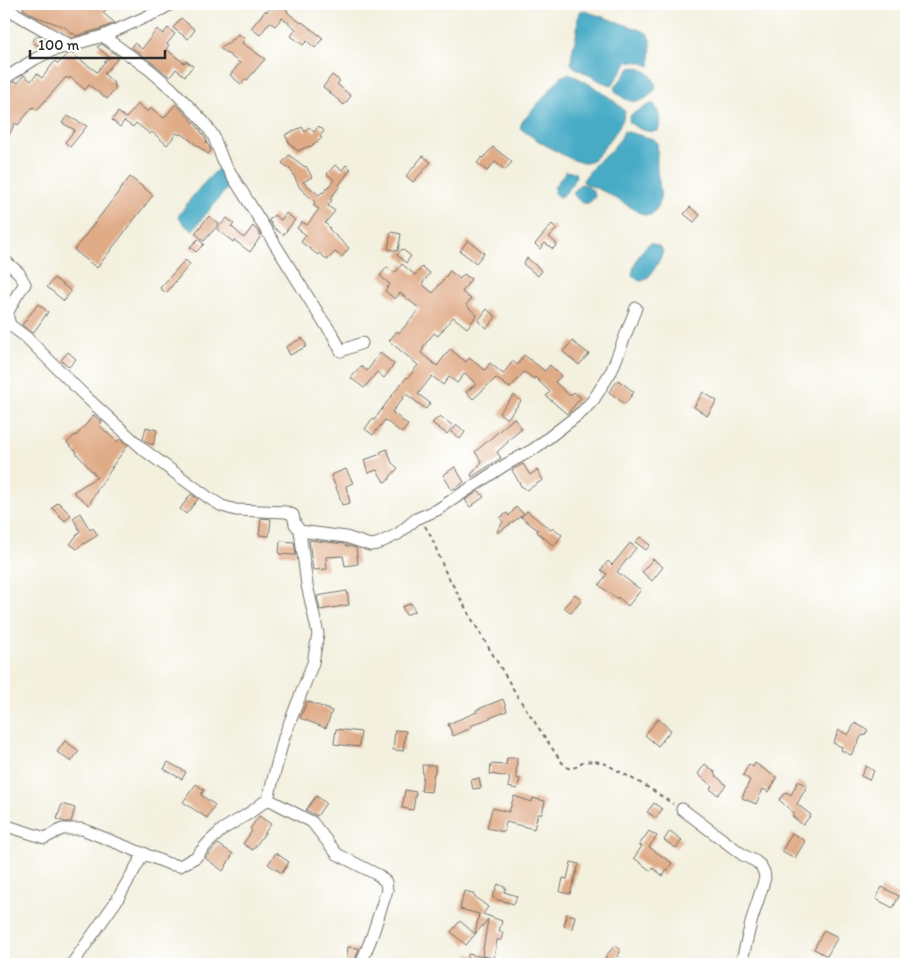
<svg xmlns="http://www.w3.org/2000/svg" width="910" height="968" font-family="Itim,sans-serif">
<rect width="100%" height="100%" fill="#fff"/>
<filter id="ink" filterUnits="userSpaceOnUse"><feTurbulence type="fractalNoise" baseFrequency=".02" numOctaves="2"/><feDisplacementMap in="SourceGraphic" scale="10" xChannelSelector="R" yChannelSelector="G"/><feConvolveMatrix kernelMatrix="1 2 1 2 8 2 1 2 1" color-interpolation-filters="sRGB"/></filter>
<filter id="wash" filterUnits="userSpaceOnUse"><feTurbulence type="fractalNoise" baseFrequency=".0096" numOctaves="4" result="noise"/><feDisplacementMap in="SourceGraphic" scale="20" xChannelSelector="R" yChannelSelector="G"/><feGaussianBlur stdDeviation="1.12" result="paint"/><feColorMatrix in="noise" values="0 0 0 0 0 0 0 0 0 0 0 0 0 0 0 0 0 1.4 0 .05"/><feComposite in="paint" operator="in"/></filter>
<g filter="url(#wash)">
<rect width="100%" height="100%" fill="#f3f0de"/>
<path fill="#46abc6" stroke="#386b78" d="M582,10L632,27L647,33L651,41L650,66L640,62L628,61L612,85L602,82L574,67L571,63L572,53L577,32L578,15Z
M636,67C648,71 654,76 656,88C644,105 630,106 615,91V87L630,68Z
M568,74C584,79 615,99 625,112C623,123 615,133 608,142C602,149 596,161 585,163C575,164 529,136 520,128L522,122L562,76Z
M651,104H654C659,112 662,122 658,131C648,133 638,129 630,123L629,118L632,114Z
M624,131L653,139L657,142C658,152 656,161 657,170C659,188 666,201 651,215H644L605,192L584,183L583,180L597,162L609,153L621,138Z
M220,167H224L232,182L193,230L186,226L178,217C190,198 204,182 220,167Z
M566,171L575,173L576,176C572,183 567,195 559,197L554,193L555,186Z
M581,184C588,186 593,189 595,196C588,208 580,204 573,193L578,186Z
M651,243L660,247L663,251C661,258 650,280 642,281C638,281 635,278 632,275C634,264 640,249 651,243Z"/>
<g id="blocks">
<path fill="#e0ab87" d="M25,4H111L103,13L115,23L100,29L76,36L73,33L72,34L65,27L37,17L23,9Z
M274,4H280L288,11L287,12L301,23L302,22L323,38L315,48L307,41L303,45L291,36L296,29L282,18L275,26L270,22L260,35L251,28L266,10L267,12Z
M181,18L195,30L188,39L173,28Z
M168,28L175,34L167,44L169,45L166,49L184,63L186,61L193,66L185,76L176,69L170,77L154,64L131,47L134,43L142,49L157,29L163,34Z
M238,34L245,39L242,43L265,59L247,80L245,79L241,84L230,75L240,63L221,49L226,43L227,45L232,39L233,40Z
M38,35L48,41L42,45L41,44L39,47L32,41Z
M102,44L119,57L104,74L114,83L113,85L116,87L107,99L89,85L85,90L70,77L69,79L66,77L37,110L33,107L18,125L15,123L4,146V86H7L8,87L15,81L18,83L24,75L31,81L37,74L42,78L55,61L58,64L66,55L71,53L97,72L109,57L97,47Z
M332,75L340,81L337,84L351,96L344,105L323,87Z
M138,104L148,112L151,108L164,118L176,104L197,126L206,139L207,142L206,143L209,146L211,151L208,154L181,133L180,135L177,133L167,145L152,132L150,134L136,123L133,127L124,121L120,127L112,120L118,112L126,118Z
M67,116L87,126L70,147L65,142L75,130L62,123Z
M319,126L324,131L320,136L322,138L310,147L309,146L298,151L290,144L285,135L302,127L305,132L309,127L314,132Z
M493,147L512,162L505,170L495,162L487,171L477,163L482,157L483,158Z
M289,155L305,167L306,166L312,177L303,182L319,195L322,192L323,193L334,180L327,174L335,165L342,170L346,165L351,169L339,185L340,186L330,199L332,200L328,206L335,211L325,223L330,228L329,229L336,236L349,248L342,257L335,252L327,260L320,253L318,255L301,242L306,235L297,228L302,222L307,225L319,209L313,205L315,202L300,188L291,170L282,163Z
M423,156L431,162L413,182L406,176Z
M130,177L153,195L97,268L74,250Z
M690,207L700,215L694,222L684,214Z
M286,213L295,220L283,235L273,227L269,220L274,215L281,220Z
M209,216L219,224L204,241L195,233Z
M227,218L234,224L231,226L244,238L253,226L256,229L261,236L250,252L234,240L233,242L217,229Z
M552,224L557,229L549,237L557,244L553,249L545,243L540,249L535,244Z
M391,232L401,234L398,251L388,249Z
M198,239L204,244L196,252L190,247Z
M468,240L484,253L476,263L460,251Z
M402,249L411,256L406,263L397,255Z
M527,258L542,271L538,276L523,264Z
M185,260L190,264L166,293L160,288Z
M402,264L415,275L422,267L430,273L422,284L433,293L450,271L460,279L464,274L471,279L462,292L471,299L466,305L477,315L467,328L453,317L438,336L434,333L423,347L424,348L421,353L437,366L450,349L466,362L469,358L485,370L490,363L503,374L513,361L517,365L524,355L545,371L550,365L561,376L555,382L570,396L574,392L581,398L567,414L546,396L550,392L535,377L534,379L524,372L510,388L496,378L473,399L466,392L476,384L465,373L457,383L449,377L443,385L432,376L418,394L430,403L426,409L406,394L392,412L408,425L402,433L385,420L373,435L365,429L372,419L374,420L396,390L407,377L408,378L418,365L389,341L397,331L399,333L420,309L400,293L395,299L385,291L390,284L380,276L387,267L395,273Z
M54,278L71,291L64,301L47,287Z
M38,304L48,312L33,333L22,325Z
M487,309L496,317L487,328L478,321Z
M302,338L307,346L290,355L286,347Z
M572,341L589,354L579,365L563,352Z
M68,352L76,359L69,367L61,360Z
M380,353L394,364L384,378L377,372L364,388L351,378L361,366L367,371Z
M618,380L634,392L625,404L609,392Z
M703,392L717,401L707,416L694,407Z
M514,395L521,401L507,419L499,413Z
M94,415L102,422L99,425L117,442L120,439L128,445L111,468L113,467L99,487L89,505L73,492L97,477L76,453L77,452L67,443L75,435L76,436Z
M440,416L453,426L447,434L432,423Z
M514,418L522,429L507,441L508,442L497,452L501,458L472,477L471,475L482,462L475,452Z
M457,425L465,432L460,439L451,432Z
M146,427L157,430L153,445L148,443L143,439Z
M387,449L392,463L398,468L390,477V479L384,482L377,470L368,473L364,460L381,454L380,452Z
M523,464L530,475L537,470L543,480L527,490L521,486L512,470Z
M455,467L464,482L452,490L443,475Z
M346,469L353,483L346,486L350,503L342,505L339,495L331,475Z
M479,491L484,497L470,507L465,500Z
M191,494L198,499L186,514L180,509Z
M58,502L71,515L65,521L52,508Z
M516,507L524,514L498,533L497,531L503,522L500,518L507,513L509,516Z
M527,511L551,530L553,528L562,535L554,546L537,532L538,530L521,517Z
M80,513L90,530L93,528L98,535L80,546L77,549L70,544L80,531L73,518Z
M261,518L271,519L269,536L259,535Z
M640,537L650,545L646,550L635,542Z
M309,540L344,544L346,546H349L356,548L358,564L345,566L343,556L326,557L327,569L313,570Z
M280,541L294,542L296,555L279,554Z
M630,543L636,548L617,572L641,590L628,606L618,597L617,599L599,585L607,574L601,570L608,561L612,565Z
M653,559L663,567L652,581L642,572Z
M347,591L349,605L320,610L317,596Z
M575,594L582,600L571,613L564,607Z
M411,603L415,611L406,615L402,607Z
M503,699L507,711L470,726L471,728L453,736L448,724L477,712L476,710Z
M307,701L332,711L326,728L300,718Z
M658,719L671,730L658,746L645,735Z
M855,723L868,730L864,736L862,735L851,755L841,750L842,747L833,743L839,730L848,735Z
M336,729L361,732L359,747L334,744Z
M395,730L406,731L403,751L393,750Z
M65,741L79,751L71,762L57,752Z
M507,758H517L516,778L520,779L517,789L508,787L510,777L490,774L491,764L506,765Z
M168,762L186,772L182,779L164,769Z
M755,763L777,778L769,792L763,789L756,804L742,798L750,780L743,775L749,764L753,767Z
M705,764L715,772L714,774L726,785L718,795L710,789L712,786L698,774Z
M422,765H435V773H434L431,792L421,791L423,775Z
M866,766L874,771L869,780L861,776Z
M479,778L481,788L473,789L471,780Z
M798,781L807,786L797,804L811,815L803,825L792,816L794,813L779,800L786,792L791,795Z
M196,784L204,790L201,795L215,805L207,818L183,802Z
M405,790L416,792L413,810L402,808Z
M316,796L326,803L317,816L306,810Z
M514,796L532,802L533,798L545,801L542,814H538L534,829L506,822L504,832L487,828L492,808L509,812Z
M654,803L662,809L656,818L647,812Z
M62,804L75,808L71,822H65L57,819Z
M259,816L271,824L253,850L243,844L252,831L250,829Z
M649,831L657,836L649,847L672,863L663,876L653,868L651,871L634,858L642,846L639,845Z
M670,831L682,840L676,848L664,840Z
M792,833L805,841L795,858L782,851Z
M218,844L233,854L223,871L205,858Z
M276,853L289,862L282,873L268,864Z
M571,862L579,864L570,894L560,892L563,878L567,879Z
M498,884L506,888L504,892L517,896L514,904L500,900V901L492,897Z
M882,887L899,896L893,908L876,899Z
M464,891L473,893V895L488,907L483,914L502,921L499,932H503L501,940H497L494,958L482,956L488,919L466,945L451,932L460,921L475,934L479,914L460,909Z
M567,914L575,916L572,929L564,926Z
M824,930L838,937L827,956L814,949Z
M615,945L621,950L617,956L624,964H614L605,957Z
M348,947L359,948L354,964H346Z
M468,954L488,958L486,964H467Z"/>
</g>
</g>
<g filter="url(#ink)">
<use href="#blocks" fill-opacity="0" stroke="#71706a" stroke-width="1"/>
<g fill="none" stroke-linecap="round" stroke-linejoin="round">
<defs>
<path id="minor" d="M4,7L70,45
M103,36L150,70L172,89L203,121L213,135L223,161L321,318L333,335L341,351L362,343
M4,79L35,59L51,51L103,36L157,12L171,4
M4,260L19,273L25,284L17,295L7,314L10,325L26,337L85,396L144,450L209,498L222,506L236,510L286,512L293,515L295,524L300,531L307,585L318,634L313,663L284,737L268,799L248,814L223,829L208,843L196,857L180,866L169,864L82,829H62L45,838L4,825
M300,531L346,537L370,545L377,544L398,534L416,519L437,510L505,465L534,449L583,411L594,399L612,370L636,308
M268,799L312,822L337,854L378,875L386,882L387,890L372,936L361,964
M682,809L743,855L755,861L761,866L764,872L765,878L752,919L741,964
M72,964L117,900L144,853"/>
</defs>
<use href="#minor" stroke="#71706a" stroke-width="13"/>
<path stroke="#71706a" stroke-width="2" stroke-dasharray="4 4" stroke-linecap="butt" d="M425,526L431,536L445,571L470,616L518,697L560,760L566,767L571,769L578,766L582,762L594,761L604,763L651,789L673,804"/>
<use href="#minor" stroke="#fff" stroke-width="11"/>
</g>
</g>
<rect width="910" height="968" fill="none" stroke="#fff" stroke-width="20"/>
<path d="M30 50v8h135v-8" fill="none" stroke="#2b2b2b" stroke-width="2.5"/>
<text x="38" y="50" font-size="15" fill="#2b2b2b" stroke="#ffffff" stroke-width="4" paint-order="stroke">100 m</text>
</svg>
